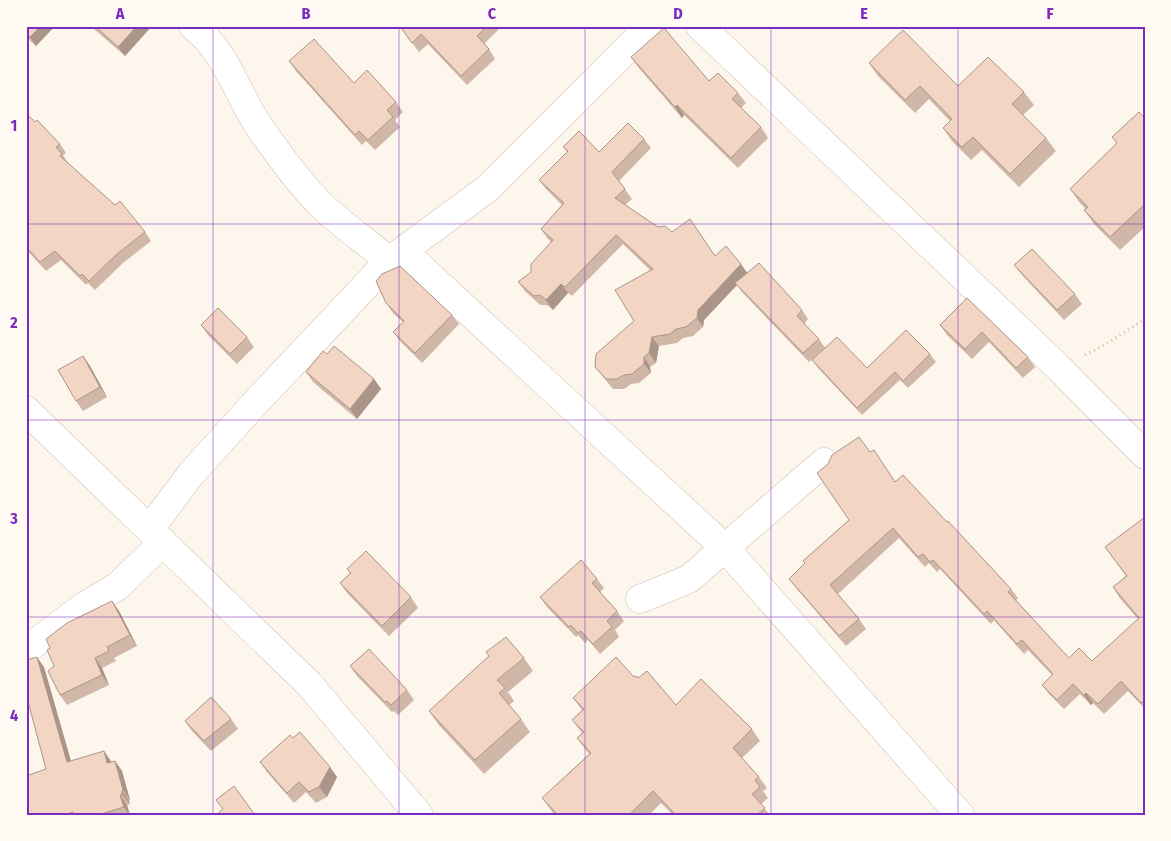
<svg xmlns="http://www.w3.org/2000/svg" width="1171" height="841" font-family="'Fira Sans Condensed',sans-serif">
<rect width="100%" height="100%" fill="#fdf6ec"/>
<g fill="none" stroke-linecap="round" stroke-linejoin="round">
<defs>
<path id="minor" d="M193,26C228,53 237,96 262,131C280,156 299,183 321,205C342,225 367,242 389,261
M700,26L1058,367L1145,455
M403,251L726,549L960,815
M26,410L309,684L419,815
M150,529L191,474L258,400L389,261L488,188L650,26
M640,599L689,579L824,462
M26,650L83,607L118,586L163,542"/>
</defs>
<use href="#minor" stroke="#d1beb0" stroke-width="29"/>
<path stroke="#d9b8a5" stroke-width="3" stroke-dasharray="1 4" stroke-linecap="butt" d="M1085,355L1106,344L1145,319"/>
<use href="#minor" stroke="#fff" stroke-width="28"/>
</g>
<path fill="#d1b7a8" d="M26,26H55L36,46L26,37Z
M92,26H152L125,56L94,29Z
M399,26H502L484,44L489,49L495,59L467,85L428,44L419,52Z
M631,57L709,81L738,93L746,103L741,108L761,127L768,138L738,168L684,115L682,118L638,67Z
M289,61L354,83L396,102L403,112L395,120L400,127L375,150L366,141L362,145L296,71Z
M869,63L958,86L1024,92L1034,105L1023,115L1046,138L1056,151L1019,187L982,150L971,160L952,141L943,128L950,121L929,99L915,113L878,76Z
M26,113L60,144L66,153L63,155L68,163L145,232L151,241L123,263L95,290L88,283L86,285L61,260L46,271L26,249Z
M1145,118V227L1120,250L1094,224L1084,210L1086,209L1080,203L1070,189L1117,144L1112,137Z
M644,139L651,148L619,181L632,199L625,205L658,227L672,232L747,273L802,310L808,319L804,324L819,339L825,348L809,362L742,292L737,285L704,320L703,327L693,336L683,338L677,343L659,346L656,363L650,367L651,373L639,383L631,384L624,389H613L595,367L634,321L651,271L623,244L572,296L568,293L553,310L547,305H540L525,291L518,282L531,272L551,242L547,238L541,229L562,205L546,189L539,180L567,152L563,147L599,152Z
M1014,265L1075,294L1082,304L1064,320L1022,275Z
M967,298L1028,357L1035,367L1023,378L989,342L972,359L947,335L940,325Z
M386,303L452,315L459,324L422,363L400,341L393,332L403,322L393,313Z
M201,325L247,337L254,347L237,364L208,335Z
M930,354L936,362L908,388L900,380L862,415L818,368L812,360L867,368Z
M83,356L90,366L107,397L83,411L76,401Z
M306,372L374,379L381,389L357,419L313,382Z
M870,452L895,482L947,522L1011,589L1018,598L1016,600L1069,658L1092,661L1138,619L1119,597L1113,587L1126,576L1105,547L1145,517V709L1128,691L1104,714L1093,703L1091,705L1080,694L1064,709L1049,694L1042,685L1052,675L1028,650L1024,654L994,620L991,624L940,569L937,572L929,563L925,567L899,538L838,594L859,619L866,629L846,646L796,588L789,579L805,563L803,561L849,520Z
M347,569L411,597L418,608L389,636L347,593L340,583L350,573Z
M597,579L604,588L600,592L617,611L624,621L615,630L619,637L600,654L588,640L585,643L578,635L576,637L547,607L540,597Z
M112,601L119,611L137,646L114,658L116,661L102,668L109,685L67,705L60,695L50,648Z
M524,658L533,671L508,692L514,701L509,705L521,719L530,732L484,774L438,724L429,711Z
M350,666L407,690L414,700L398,715L394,711L392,712L357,676Z
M44,667L71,761L111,762L115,761L122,771L130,800L129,801L130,804L127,805L130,815H26L46,769Z
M634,677L638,678L676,705L752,729L760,741L742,758L759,777L767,788L763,791L768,798L761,804L770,815H673L661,803L649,815H554V814L542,798L589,754L577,738L582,733L572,720L582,710L573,698Z
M231,719L238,729L211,751L192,731L185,721Z
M293,738L337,777L327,797L316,803L306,792L294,803L267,772L260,762Z"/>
<path fill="#aa9588" d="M41,26H55L36,46L30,37Z
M137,26H152L125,56L118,47Z
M677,105L684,115L682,118L675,107Z
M741,264L748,274L735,283L737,285L704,320L703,327L697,318L698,310Z
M561,284L568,293L553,310L546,300Z
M652,337L659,346L656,363L649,353Z
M83,356L90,366L107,397L100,387Z
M644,357L650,367L651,373L644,364Z
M374,379L381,389L357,419L350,409Z
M112,601L119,611L137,646L130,635Z
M37,657L44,667L74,772L67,762Z
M95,658L102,668L109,685L102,675Z
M1086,693L1093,703L1091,705L1084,695Z
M104,751L111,761L114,773L107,763Z
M115,761L122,771L130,800L123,790Z
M330,767L337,777L327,797L319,787Z
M122,791L129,801L130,804L122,794Z
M120,795L127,805L130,815H129L124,807Z"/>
<path fill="#f3d5c3" stroke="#aa9588" d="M26,26H41L30,37L26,34Z
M95,26H137L118,47Z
M400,26H487L477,36L489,49L461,76L421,34L412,43Z
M664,28L709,81L718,73L738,93L732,99L761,127L731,158L677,105L675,107L631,57Z
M903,30L958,86L988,57L1024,92L1012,104L1046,138L1010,174L973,137L962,147L943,128L952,119L920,86L905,100L869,63Z
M314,39L354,83L367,70L396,102L387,110L393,117L368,140L359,131L355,135L289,61Z
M1139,112L1145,118V204L1110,237L1084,210L1088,207L1070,189L1117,143L1112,137Z
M26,113L35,122L37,120L60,144L56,147L62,154L60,156L115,205L120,201L145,232L117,254L89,281L82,274L80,276L55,251L40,262L26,247Z
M628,123L644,139L612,172L625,189L615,198L658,227L665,226L672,232L690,219L715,256L726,246L741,264L698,310L697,318L686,327L676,329L670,334L652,337L649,353L644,357V364L632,374L624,375L617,379H606L595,367L596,354L634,321L615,290L653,269L616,235L565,287L561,284L546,300L540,295L534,296L518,282L531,272V264L553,240L541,229L564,203L539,180L568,151L563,147L579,131L599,152Z
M1032,249L1075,294L1057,310L1014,265Z
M759,263L802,310L797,316L819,339L803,353L735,283Z
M400,266L452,315L415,353L393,332L404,321L386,303L376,281L382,274Z
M967,298L1028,357L1016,368L982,332L965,349L940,325Z
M218,308L247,337L230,354L201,325Z
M906,330L930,354L903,381L895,372L857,408L812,360L837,337L867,368Z
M334,346L374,379L350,409L306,372L323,351L327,354Z
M83,356L100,387L76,401L58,370Z
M859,437L870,452L874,450L895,482L903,475L947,522L948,521L1011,589L1008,592L1069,658L1079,648L1092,661L1139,618L1113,587L1127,576L1105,547L1145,517V700L1141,703L1121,681L1098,704L1086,693L1084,695L1073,684L1057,700L1042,685L1053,674L1022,640L1017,644L987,611L984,614L933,560L930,562L923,554L918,557L893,528L830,585L859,619L839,636L789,579L805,563L803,561L849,520L817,473L828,464L832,455Z
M366,551L411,597L382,626L340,583L351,573L347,569Z
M581,560L597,579L592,583L617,611L607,621L612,627L593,644L581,631L578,633L571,625L569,627L540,597Z
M112,601L130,635L107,647L109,651L95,658L102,675L60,695L48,671L54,666L47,650L50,648L46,639L67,623Z
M506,637L524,658L497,680L505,688L499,693L521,719L475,760L429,711L489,656L486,652Z
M369,649L407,690L391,705L387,701L385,702L350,666Z
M37,657L67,762L104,751L107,763L115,761L123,790L122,791V794L120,795L124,807L98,815H74L73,812L64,815H26V776L46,769L26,694V660Z
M616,657L634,677L636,676L638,678L647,671L676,705L701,679L752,729L733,748L759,777L755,780L760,787L752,794L765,808L757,815H676L653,791L629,815H554L556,813L542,798L591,753L577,738L584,732L572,720L584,709L573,698Z
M211,697L231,719L204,741L185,721Z
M300,732L330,767L319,787L309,792L299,782L287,793L260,762L290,735L293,738Z
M234,786L255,815H216L223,809L216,800Z"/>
<path fill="none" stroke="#7b2cbf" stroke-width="1" stroke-opacity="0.55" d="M213,26V815M399,26V815M585,26V815M771,26V815M958,26V815M26,224H1145M26,420H1145M26,617H1145"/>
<rect width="1171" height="841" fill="none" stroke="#fffaf3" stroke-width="55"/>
<rect x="28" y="28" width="1116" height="786" fill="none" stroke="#7b2cbf" stroke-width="2"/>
<g font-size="16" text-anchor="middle" font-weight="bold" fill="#7b2cbf">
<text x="120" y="19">A</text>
<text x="306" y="19">B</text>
<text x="492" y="19">C</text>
<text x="678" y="19">D</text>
<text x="864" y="19">E</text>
<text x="1050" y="19">F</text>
<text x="14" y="131">1</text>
<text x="14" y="328">2</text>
<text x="14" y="524">3</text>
<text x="14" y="721">4</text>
</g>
</svg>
